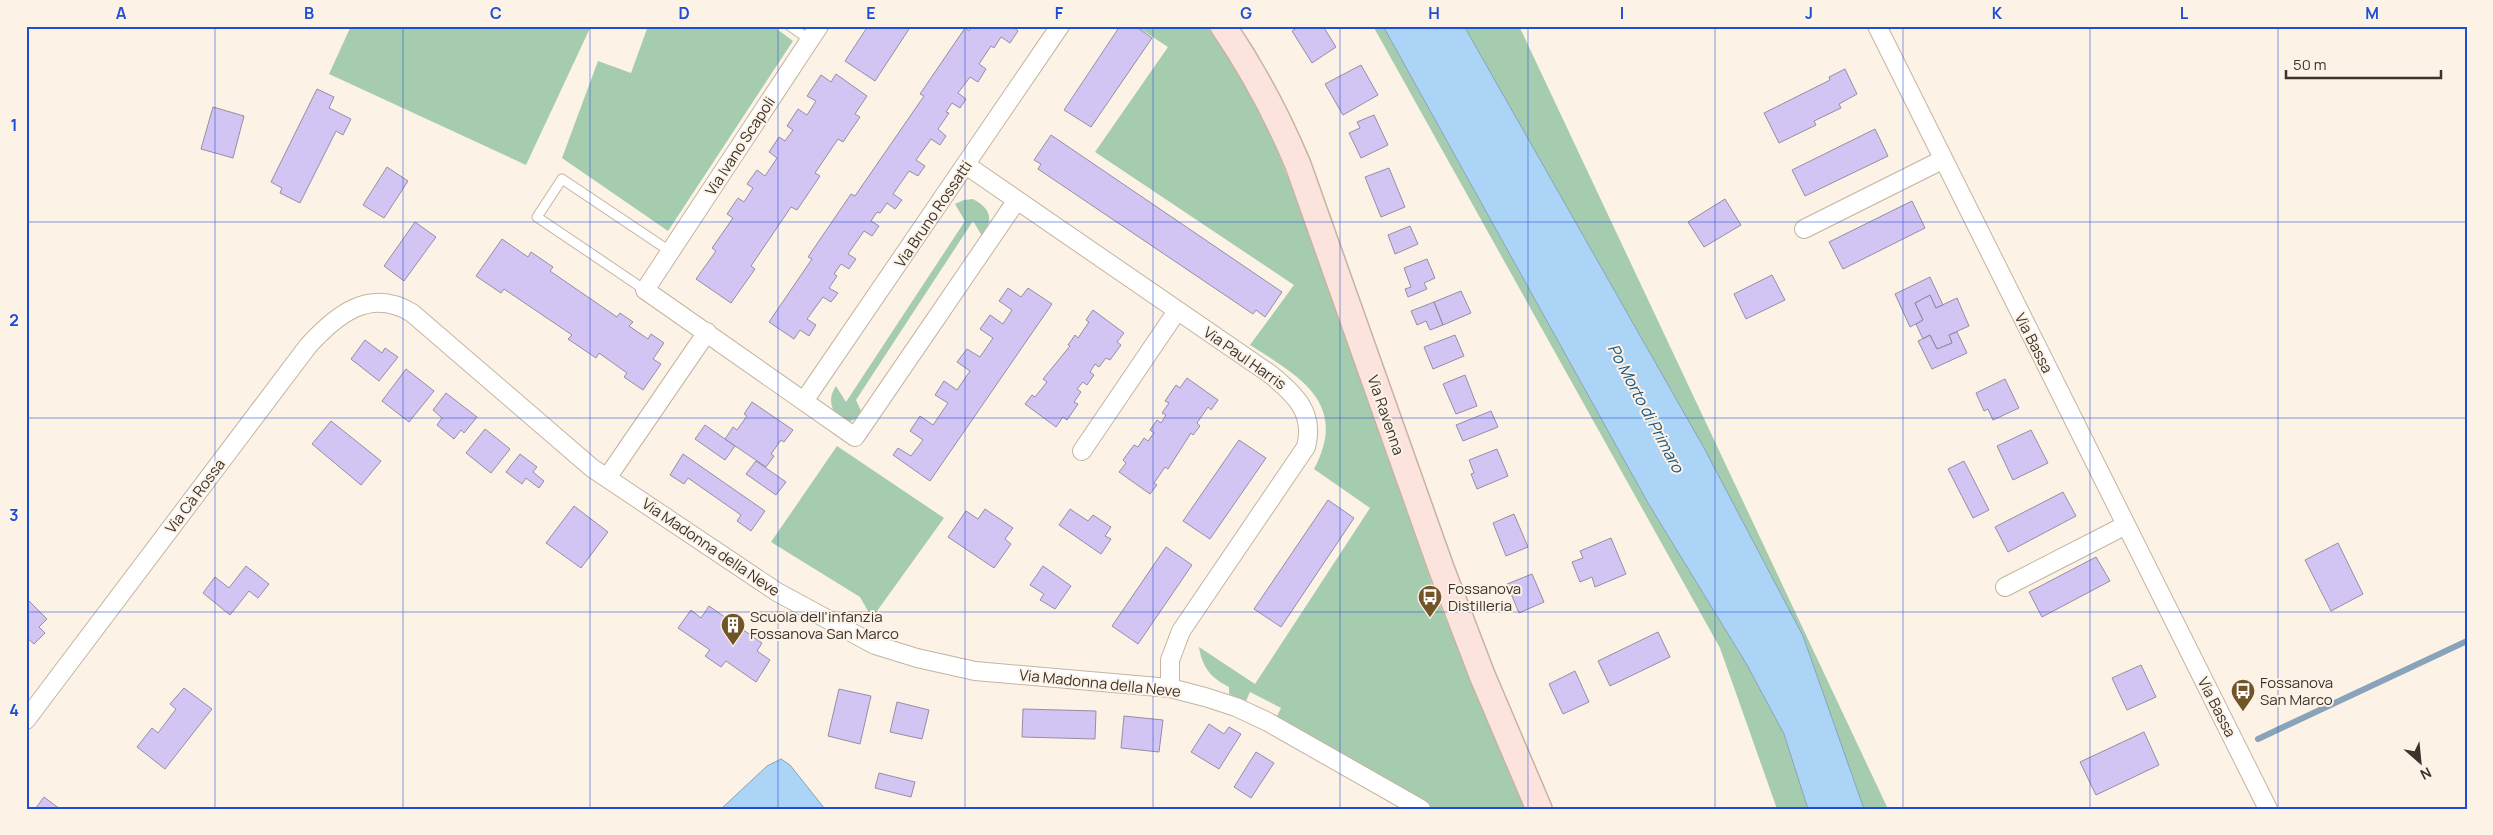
<svg xmlns="http://www.w3.org/2000/svg" width="2493" height="835" font-family="Manrope,sans-serif">
<rect width="100%" height="100%" fill="#fcf2e6"/>
<path fill="#a6ccaf" d="M351,26H591L526,165L329,74Z
M648,26H773L793,41L668,231L562,158L598,61L631,73Z
M1136,26H1207L1253,96L1270,133L1300,208L1438,601L1528,809H1430L1276,718L1281,708L1250,692L1246,701L1229,694V687C1211,678 1202,667 1199,647L1255,684L1370,508L1314,469C1349,403 1300,377 1250,345L1294,285L1095,152L1168,47Z
M1373,26H1519L1888,809H1777L1720,648Z
M973,199C991,209 994,219 982,236L973,221L856,400L863,415L851,421H842C831,411 827,399 836,386L846,402L965,221L955,204L964,200Z
M837,446L944,518L872,618L860,597L771,542Z"/>
<path fill="#abd4f7" stroke="#89a4ba" d="M1383,26H1464L1704,448L1803,636L1864,809H1808L1784,734L1747,665L1648,503Z
M781,759L790,765L825,809H721L767,766Z"/>
<g fill="none" stroke-linecap="round" stroke-linejoin="round">
<path stroke="#89a4ba" stroke-width="6" d="M2258,739L2467,641"/>
</g>
<path fill="#d2c4f3" stroke="#958fa5" d="M868,26H911L875,81L845,61Z
M972,26H1012L1018,31L1010,43L1001,37L994,48L991,46L979,64L986,69L978,82L970,77L958,93L966,99L960,108L952,103L946,112L949,113L938,129L946,136L940,145L931,139L916,160L925,166L918,176L909,171L893,194L902,200L895,209L887,203L880,213L877,212L871,221L879,226L872,236L864,231L848,254L856,259L849,269L841,264L834,274L837,276L829,288L838,293L831,302L823,297L807,319L816,325L809,336L800,330L794,339L769,322L812,259L808,257L851,194L855,196L924,96L920,94L965,28L969,31Z
M1120,26H1135L1152,38L1091,127L1064,110Z
M1300,26H1323L1336,47L1312,63L1292,31Z
M1361,65L1378,95L1343,115L1325,84Z
M1845,69L1857,94L1839,104L1841,108L1814,121L1816,125L1779,143L1764,113L1830,80L1829,77Z
M836,74L867,96L855,114L860,117L843,142L838,139L815,173L820,176L797,210L791,207L751,266L755,269L731,303L696,279L716,251L712,248L733,218L727,214L738,198L744,202L753,188L747,184L757,170L765,176L777,158L769,152L779,137L785,141L793,130L787,126L798,109L807,115L816,101L807,96L821,75L831,82Z
M317,89L334,97L329,108L351,119L343,135L336,131L300,203L280,193L282,188L271,182Z
M213,107L244,116L233,158L201,149Z
M1374,115L1388,145L1361,158L1349,133L1360,128L1357,122Z
M1875,129L1888,156L1805,196L1792,170Z
M1051,135L1282,292L1265,317L1256,310L1253,314L1038,169L1041,164L1034,160Z
M387,167L408,181L384,218L363,205Z
M1389,168L1405,207L1381,217L1365,177Z
M1725,199L1741,225L1704,247L1688,222Z
M1912,201L1925,228L1843,269L1829,242Z
M415,222L436,237L404,281L384,266Z
M1410,226L1418,244L1395,254L1388,235Z
M502,239L528,257L531,252L553,267L550,271L617,317L620,313L633,322L629,326L648,339L651,334L664,343L653,359L661,364L643,390L624,377L627,373L599,353L596,358L568,339L572,335L504,289L501,293L476,276Z
M1427,259L1435,278L1424,283L1427,289L1408,297L1405,289L1411,287L1404,268Z
M1772,275L1785,300L1746,319L1734,294Z
M1930,277L1943,305L1936,308L1930,295L1915,303L1923,320L1910,327L1895,294Z
M1008,288L1021,297L1028,288L1052,304L930,481L893,455L898,448L911,456L923,440L910,431L920,416L933,425L948,403L935,395L944,381L957,390L970,371L957,362L967,349L980,357L993,338L980,329L990,315L1003,324L1012,310L999,301Z
M1461,291L1471,313L1443,325L1434,302Z
M1930,295L1936,308L1957,298L1969,326L1949,335L1952,343L1937,349L1930,335L1923,339L1916,324L1923,320L1915,303Z
M1434,302L1443,325L1430,330L1426,321L1417,325L1411,311Z
M1093,310L1124,333L1117,342L1121,345L1110,360L1106,358L1099,367L1095,364L1090,372L1094,375L1087,385L1083,382L1077,389L1081,392L1074,402L1078,404L1067,420L1063,417L1056,427L1025,404L1032,395L1035,397L1047,382L1043,379L1070,346L1068,345L1075,335L1078,338L1089,322L1086,320Z
M1957,332L1967,353L1932,369L1918,341L1930,335L1937,349L1952,343L1949,335Z
M1455,335L1464,356L1433,369L1424,347Z
M365,340L382,353L385,348L398,357L379,381L351,359Z
M406,369L434,391L409,422L382,401Z
M1465,375L1477,406L1456,414L1443,384Z
M1187,378L1218,400L1211,410L1208,407L1197,423L1200,426L1193,435L1191,433L1168,469L1165,467L1154,483L1157,485L1150,494L1119,472L1126,463L1123,460L1134,445L1138,447L1144,438L1148,441L1154,433L1150,430L1157,420L1161,423L1166,415L1162,413L1169,403L1165,401L1176,385L1180,388Z
M2005,379L2019,408L1993,420L1988,409L1984,411L1976,393Z
M446,393L477,417L464,433L461,430L454,439L437,425L442,418L433,410Z
M752,402L793,430L784,442L781,440L771,454L774,456L766,467L725,439L733,427L737,430L747,416L744,414Z
M1491,411L1498,427L1463,441L1456,425Z
M331,421L381,461L361,485L312,444Z
M705,425L735,446L725,460L695,439Z
M485,429L510,449L491,473L466,453Z
M2031,430L2048,463L2013,480L1997,446Z
M1239,440L1266,458L1210,539L1183,521Z
M1497,449L1508,476L1477,489L1471,474L1474,473L1469,460Z
M520,454L537,467L533,472L544,481L539,488L526,478L522,484L506,472Z
M683,454L765,511L751,531L737,521L741,515L688,478L684,484L670,475Z
M756,461L786,482L776,495L746,474Z
M1964,461L1989,510L1973,518L1948,469Z
M2063,492L2076,516L2008,552L1995,527Z
M1328,500L1354,518L1281,627L1254,609Z
M574,506L608,532L581,568L546,543Z
M985,509L1013,528L1005,539L1011,544L994,568L948,537L966,511L978,519Z
M1070,509L1088,521L1093,515L1111,527L1105,536L1111,539L1101,554L1059,525Z
M1514,514L1528,547L1506,556L1493,523Z
M1611,538L1626,574L1595,587L1592,577L1580,582L1572,562L1583,558L1580,551Z
M2338,543L2363,594L2331,611L2305,560Z
M1166,547L1192,565L1138,644L1112,626Z
M2096,557L2110,581L2042,617L2029,592Z
M246,566L269,584L258,598L249,591L230,615L203,593L215,577L229,588Z
M1043,566L1071,586L1055,609L1040,600L1044,594L1030,585Z
M1532,574L1544,602L1519,613L1507,584Z
M26,598L47,619L39,627L45,633L34,644L26,637Z
M709,606L762,643L757,651L770,660L756,682L726,661L721,667L705,656L710,650L678,628L691,610L701,618Z
M1658,632L1670,657L1610,686L1598,661Z
M2141,665L2156,697L2127,710L2112,678Z
M1575,671L1589,702L1563,714L1549,684Z
M184,688L212,709L165,769L137,747L152,728L158,733L176,709L170,704Z
M839,689L871,696L860,744L828,736Z
M897,702L929,710L922,739L890,732Z
M1023,709L1096,711L1095,739L1022,737Z
M1124,716L1163,720L1159,752L1121,748Z
M1209,724L1224,734L1229,727L1241,734L1219,769L1191,752Z
M2144,732L2159,765L2096,795L2080,762Z
M1256,752L1274,763L1251,798L1234,787Z
M879,773L915,782L911,797L875,788Z
M44,797L60,809H35Z"/>
<g fill="none" stroke-linecap="round" stroke-linejoin="round">
<defs>
<path id="service" d="M790,26L810,40
M645,290L537,217L562,179L671,252"/>
<path id="minor" d="M819,26L645,290L855,437L1017,200
M1877,26L2268,809
M966,165L1270,374C1295,394 1315,413 1306,447L1181,631L1170,660V688
M1804,229L1942,160
M804,401L1060,26
M1082,451L1177,311
M607,478L707,332
M2005,587L2126,525
M26,720L308,346C336,315 370,287 412,313L592,468L777,592L875,645L917,658L975,671L1170,688L1205,697L1236,707L1268,722L1421,809"/>
<path id="secondary" d="M1223,26C1253,70 1277,115 1298,165L1441,568L1482,675L1539,809"/>
</defs>
<use href="#service" stroke="#c4b4a0" stroke-width="11"/>
<use href="#minor" stroke="#c4b4a0" stroke-width="20"/>
<use href="#secondary" stroke="#c4b4a0" stroke-width="28"/>
<use href="#service" stroke="#fff" stroke-width="9"/>
<use href="#minor" stroke="#fff" stroke-width="18"/>
<use href="#secondary" stroke="#fce3dd" stroke-width="25"/>
</g>
<path fill="none" stroke="#1d4ed8" stroke-width="1" stroke-opacity="0.55" d="M215,26V809M403,26V809M590,26V809M778,26V809M965,26V809M1153,26V809M1340,26V809M1528,26V809M1715,26V809M1903,26V809M2090,26V809M2278,26V809M26,222H2467M26,418H2467M26,612H2467"/>
<defs>
<symbol id="bus-pin" viewBox="-11 -11 22 30"><path d="M0 17L-7.5 6A9.5 9.5 0 1 1 7.5 6Z" fill="#715428" stroke="#fcf2e6"/><path d="M-5-6H5V4H4V6H2V4H-2V6H-4V4H-5ZM-3.5-4V0h7V-4ZM-3.5 1.2v1.5H-2V1.2ZM2 1.2v1.5H3.5V1.2Z" fill="#fff"/></symbol>
<symbol id="building-pin" viewBox="-11 -11 22 30"><path d="M0 17L-7.5 6A9.5 9.5 0 1 1 7.5 6Z" fill="#715428" stroke="#fcf2e6"/><path d="M-4-6H4V6H1V3H-1V6H-4ZM-2.5-4.3h1.7v1.8h-1.7ZM.8-4.3h1.7v1.8H.8ZM-2.5-1h1.7V.8h-1.7ZM.8-1h1.7V.8H.8Z" fill="#fff"/></symbol>
</defs>
<g fill-rule="evenodd">
<use href="#bus-pin" x="1416" y="583" width="28" height="38"/>
<use href="#building-pin" x="719" y="611" width="28" height="38"/>
<use href="#bus-pin" x="2229" y="677" width="28" height="38"/>
</g>
<g text-anchor="middle" dominant-baseline="central" stroke-width="4" stroke-linejoin="round" paint-order="stroke">
<g font-size="15" fill="#3b342d" stroke="#fcf2e6">
<text transform="translate(740 146) rotate(-57)">Via Ivano Scapoli</text>
<text transform="translate(933 214) rotate(-56)">Via Bruno Rossatti</text>
<text transform="translate(2034 343) rotate(63)">Via Bassa</text>
<text transform="translate(1245 358) rotate(35)">Via Paul Harris</text>
<text transform="translate(1386 415) rotate(71)">Via Ravenna</text>
<text transform="translate(195 496) rotate(-53)">Via Cà Rossa</text>
<text transform="translate(711 547) rotate(34)">Via Madonna della Neve</text>
<text transform="translate(1100 683) rotate(6)">Via Madonna della Neve</text>
<text transform="translate(2217 707) rotate(63)">Via Bassa</text>
</g>
<g font-size="15" fill="#3b342d" stroke="#fcf2e6" text-anchor="start">
<text x="1448" y="588">Fossanova<tspan x="1448" dy="17">Distilleria</tspan></text>
<text x="750" y="616">Scuola dell'infanzia<tspan x="750" dy="17">Fossanova San Marco</tspan></text>
<text x="2260" y="682">Fossanova<tspan x="2260" dy="17">San Marco</tspan></text>
</g>
<g font-size="16" font-style="italic" fill="#195784" stroke="#fcf2e6">
<text transform="translate(1646 408) rotate(62)">Po Morto di Primaro</text>
</g>
</g>
<rect width="2493" height="835" fill="none" stroke="#fcf2e6" stroke-width="55"/>
<g transform="translate(2420 762) rotate(153)" stroke="#fcf2e6" stroke-width="4" paint-order="stroke">
<path d="M0-4L9 19L0 12L-9 19Z" fill="#3b342d"/>
<text y="-8" font-size="14" font-weight="bold" text-anchor="middle" fill="#3b342d">N</text>
</g>
<path d="M2286 70v8h155v-8" fill="none" stroke="#3b342d" stroke-width="2.5"/>
<text x="2293" y="70" font-size="15" fill="#3b342d" stroke="#fcf2e6" stroke-width="4" paint-order="stroke">50 m</text>
<rect x="28" y="28" width="2438" height="780" fill="none" stroke="#1d4ed8" stroke-width="2"/>
<g font-size="16" text-anchor="middle" font-weight="bold" fill="#1d4ed8">
<text x="121" y="19">A</text>
<text x="309" y="19">B</text>
<text x="496" y="19">C</text>
<text x="684" y="19">D</text>
<text x="871" y="19">E</text>
<text x="1059" y="19">F</text>
<text x="1246" y="19">G</text>
<text x="1434" y="19">H</text>
<text x="1622" y="19">I</text>
<text x="1809" y="19">J</text>
<text x="1997" y="19">K</text>
<text x="2184" y="19">L</text>
<text x="2372" y="19">M</text>
<text x="14" y="131">1</text>
<text x="14" y="326">2</text>
<text x="14" y="521">3</text>
<text x="14" y="716">4</text>
</g>
</svg>
